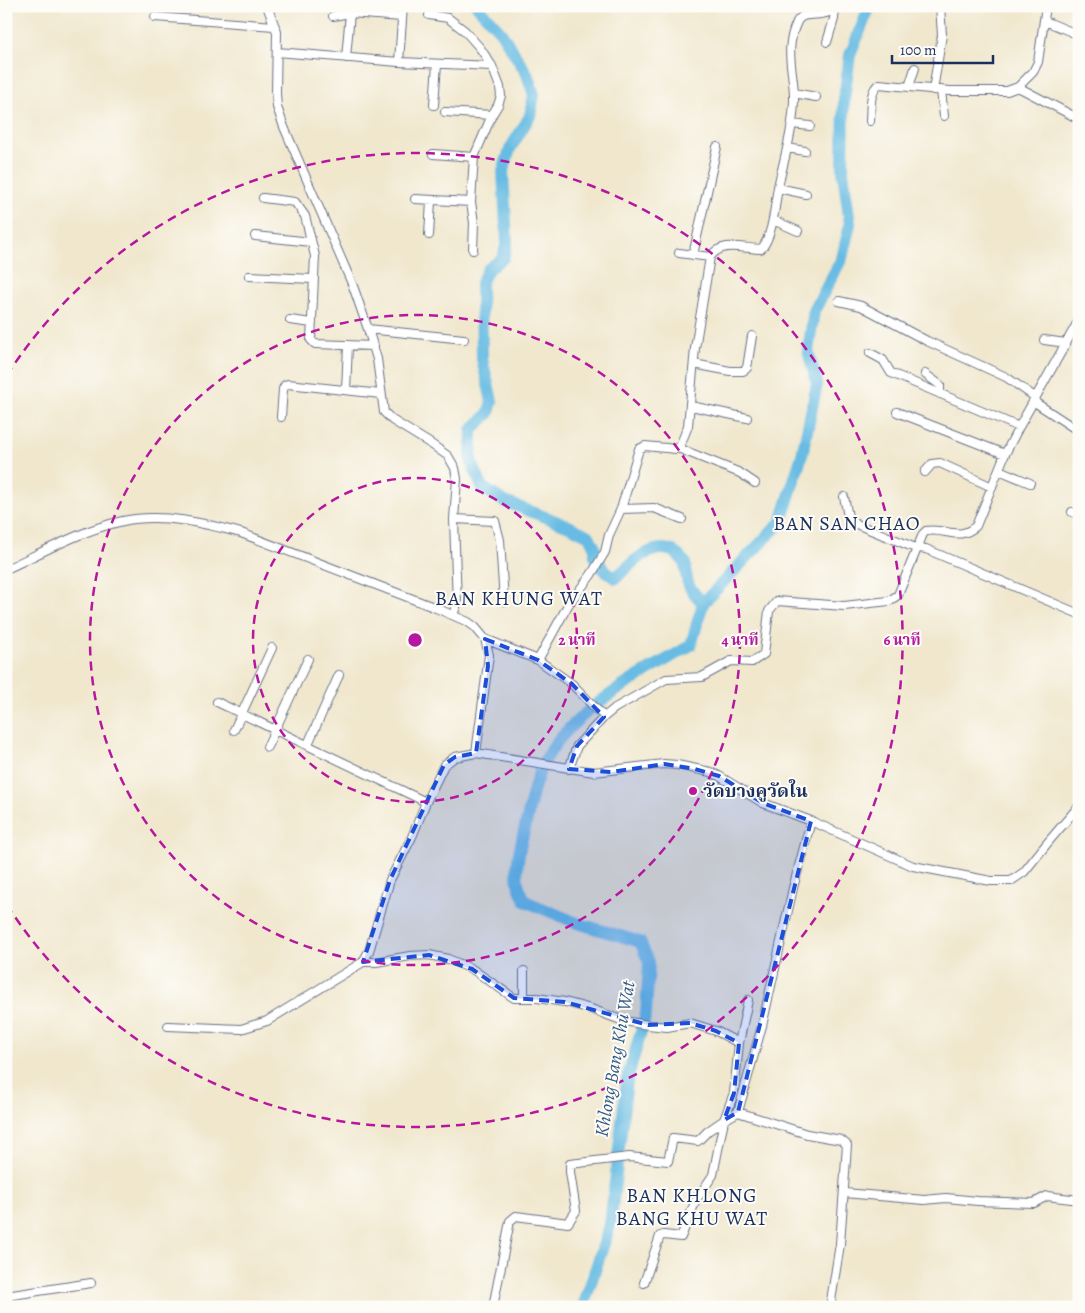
<svg xmlns="http://www.w3.org/2000/svg" width="1085" height="1313" font-family="Alegreya,'Noto Serif Thai',serif">
<rect width="100%" height="100%" fill="#fdfcf7"/>
<filter id="ink" filterUnits="userSpaceOnUse"><feTurbulence type="fractalNoise" baseFrequency=".02" numOctaves="2"/><feDisplacementMap in="SourceGraphic" scale="10" xChannelSelector="R" yChannelSelector="G"/><feConvolveMatrix kernelMatrix="1 2 1 2 8 2 1 2 1" color-interpolation-filters="sRGB"/></filter>
<filter id="wash" filterUnits="userSpaceOnUse"><feTurbulence type="fractalNoise" baseFrequency=".0096" numOctaves="4" result="noise"/><feDisplacementMap in="SourceGraphic" scale="20" xChannelSelector="R" yChannelSelector="G"/><feGaussianBlur stdDeviation="1.12" result="paint"/><feColorMatrix in="noise" values="0 0 0 0 0 0 0 0 0 0 0 0 0 0 0 0 0 1.4 0 .05"/><feComposite in="paint" operator="in"/></filter>
<g filter="url(#wash)">
<rect width="100%" height="100%" fill="#f0e7cd"/>
<g fill="none" stroke-linecap="round" stroke-linejoin="round">
<path stroke="#67bce3" stroke-width="12" d="M477,6L501,32L527,74L534,95L530,116L510,149L503,172L507,242L503,258L488,269L481,283L482,359L492,401L489,413L472,430L471,460L482,487L503,501L569,526L589,536L595,548V556L603,569L616,578C629,565 651,542 673,551C677,553 681,559 685,562C686,583 688,588 703,603
M583,1307L610,1225L627,1080L646,1014L649,962L640,942L577,923L525,901C523,895 519,889 518,883C515,864 521,843 526,823C530,808 532,791 538,776C560,714 638,678 691,645L703,603L781,522L802,455L817,384L808,351L814,311L842,258L850,224L843,172L844,99L850,55L870,6"/>
</g>
</g>
<g filter="url(#ink)">
<g fill="none" stroke-linecap="round" stroke-linejoin="round">
<defs>
<path id="minor" d="M267,6L277,32L276,93L277,107L284,127L353,286L368,329L377,359L384,412L392,420L431,444L448,456L455,468L457,479L454,519L457,604L453,615
M429,15L448,18L465,31L480,48L492,66L500,87L501,96L498,105L492,115L474,157L471,202L474,223L473,250
M333,16L350,13L402,17
M155,17L274,26
M1045,21L1079,35
M827,42L834,19L835,8
M277,52L399,62L492,66
M346,58L350,13
M399,62L403,6
M909,87L915,68
M1018,87L1079,119
M933,90L942,35L940,6
M941,91L944,116
M794,93L816,97
M434,105L437,64
M445,112L492,115
M870,121C871,109 869,91 879,84L950,91H1007L1018,87L1033,72L1038,62L1046,6
M792,124L810,126
M787,148L805,151
M433,154L474,157
M778,188L806,194
M263,198L295,202L305,216L315,256L311,340L315,344L374,346
M415,199L471,202
M773,220L798,231
M429,235L431,201
M255,236L311,242
M679,253L710,257
M693,255L717,147
M249,276L313,279
M839,301L861,306L927,341L1006,377L1035,397
M290,320L312,323
M368,329L464,339
M1044,340L1066,343
M870,353L883,360L891,373L1019,427
M694,364L730,371H743L747,368L752,336
M925,374L940,385V394
M346,390L348,345
M1033,401L1074,428
M691,406L747,418
M897,412L1005,454
M281,417L283,389L285,385L288,384L381,394
M678,448L740,473L755,483
M999,470L1030,483
M925,472L932,464L940,463L992,487
M844,497L849,521L913,547L926,549L1079,614
M621,509L654,508L682,519
M1072,512L1079,515
M454,519L495,521L500,540L504,601
M6,569C43,552 84,529 123,521C162,513 204,523 241,533L436,608L468,622L475,627L485,639L489,655L476,753
M485,639L538,660L572,684L604,717
M538,660L568,605L591,575L605,552L609,535L621,509L639,449L645,446L676,449L680,446L688,426L695,348L710,257C722,240 744,249 761,249C773,237 775,204 778,187C784,159 793,131 794,101C795,73 783,51 797,22C803,8 826,21 836,6
M217,702L426,802
M234,730L272,648
M308,744L339,675
M267,747L308,659
M569,769L577,746L604,717L615,708L666,679L702,677L731,661L752,662L764,654L769,611L777,601L844,606L889,601L898,595L923,534L926,531C945,527 958,542 976,526L1005,454L1019,427L1079,320
M363,962H376L410,956L429,955L448,959L472,969L514,998H537L565,1002L591,1009L624,1021L648,1025L667,1027L690,1023L716,1031L739,1043
M524,971V998
M168,1026L241,1029L267,1021L363,962L369,951L390,880L412,837L426,802L444,765L455,757L476,753L594,772L664,764L677,765L711,772L719,776L763,803L811,821L913,866L991,881H1011L1024,872L1049,841L1079,806
M738,1112L807,1134L841,1140L847,1145L840,1244L830,1307
M845,1193L924,1200L946,1198L978,1201L1034,1203L1047,1196L1079,1200
M644,1283L660,1236L664,1235L681,1237L696,1200L713,1175L724,1120L738,1112L762,1026L793,888L811,821
M6,1296L91,1283
M493,1307L510,1221L516,1216L568,1223L576,1211L570,1172V1164L629,1157L668,1161L673,1138L698,1141L708,1131L724,1120L734,1093L739,1043L748,1000"/>
</defs>
<use href="#minor" stroke="#666f85" stroke-width="10"/>
<use href="#minor" stroke="#fff" stroke-width="8"/>
</g>
</g>
<path fill="#1d4ed8" fill-opacity="0.2" stroke="#1d4ed8" stroke-width="4" stroke-dasharray="10 6" stroke-linejoin="round" d="M485,639L538,660L572,684L604,717L577,746L569,769L612,772L664,764L695,769L719,776L763,803L811,821L738,1112L724,1120L734,1093L739,1043L716,1031L690,1023L648,1025L565,1002L514,998L472,969L429,955L363,962L390,880L444,765L455,757L476,753L488,666Z"/>
<g fill="none" stroke="#b5179e" stroke-width="2.5" stroke-dasharray="9 6">
<circle cx="415" cy="640" r="162"/>
<circle cx="415" cy="640" r="325"/>
<path d="M7 375A487 487 0 1 1 7 905"/>
</g>
<circle fill="#b5179e" stroke="#fdfcf7" stroke-width="2" cx="693" cy="791" r="5"/>
<g text-anchor="middle" dominant-baseline="central" stroke-width="4" stroke-linejoin="round" paint-order="stroke">
<g font-size="18" font-weight="bold" fill="#1b2f5e" stroke="#fdfcf7" text-anchor="start">
<text x="703" y="791">วัดบางคูวัดใน</text>
</g>
<g font-size="19" font-style="italic" fill="#325986" stroke="#fdfcf7">
<text transform="translate(615 1059) rotate(-80)">Khlong Bang Khu Wat</text>
</g>
<g font-size="20" letter-spacing="1" fill="#1b2f5e" stroke="#fdfcf7">
<text x="847" y="523">BAN SAN CHAO</text>
<text x="519" y="598">BAN KHUNG WAT</text>
<text x="692" y="1195">BAN KHLONG<tspan x="692" dy="23">BANG KHU WAT</tspan></text>
</g>
</g>
<circle cx="415" cy="640" r="8" fill="#b5179e" stroke="#fdfcf7" stroke-width="2.5"/>
<g font-size="15" text-anchor="middle" font-weight="bold" fill="#b5179e" stroke="#fdfcf7" stroke-width="4" stroke-linejoin="round" paint-order="stroke">
<text x="577" y="645">2 นาที</text>
<text x="740" y="645">4 นาที</text>
<text x="902" y="645">6 นาที</text>
</g>
<rect width="1085" height="1313" fill="none" stroke="#fdfcf7" stroke-width="25"/>
<path d="M892 55v8h101v-8" fill="none" stroke="#1b2f5e" stroke-width="2.5"/>
<text x="900" y="55" font-size="15" fill="#1b2f5e" stroke="#fdfcf7" stroke-width="4" paint-order="stroke">100 m</text>
</svg>
